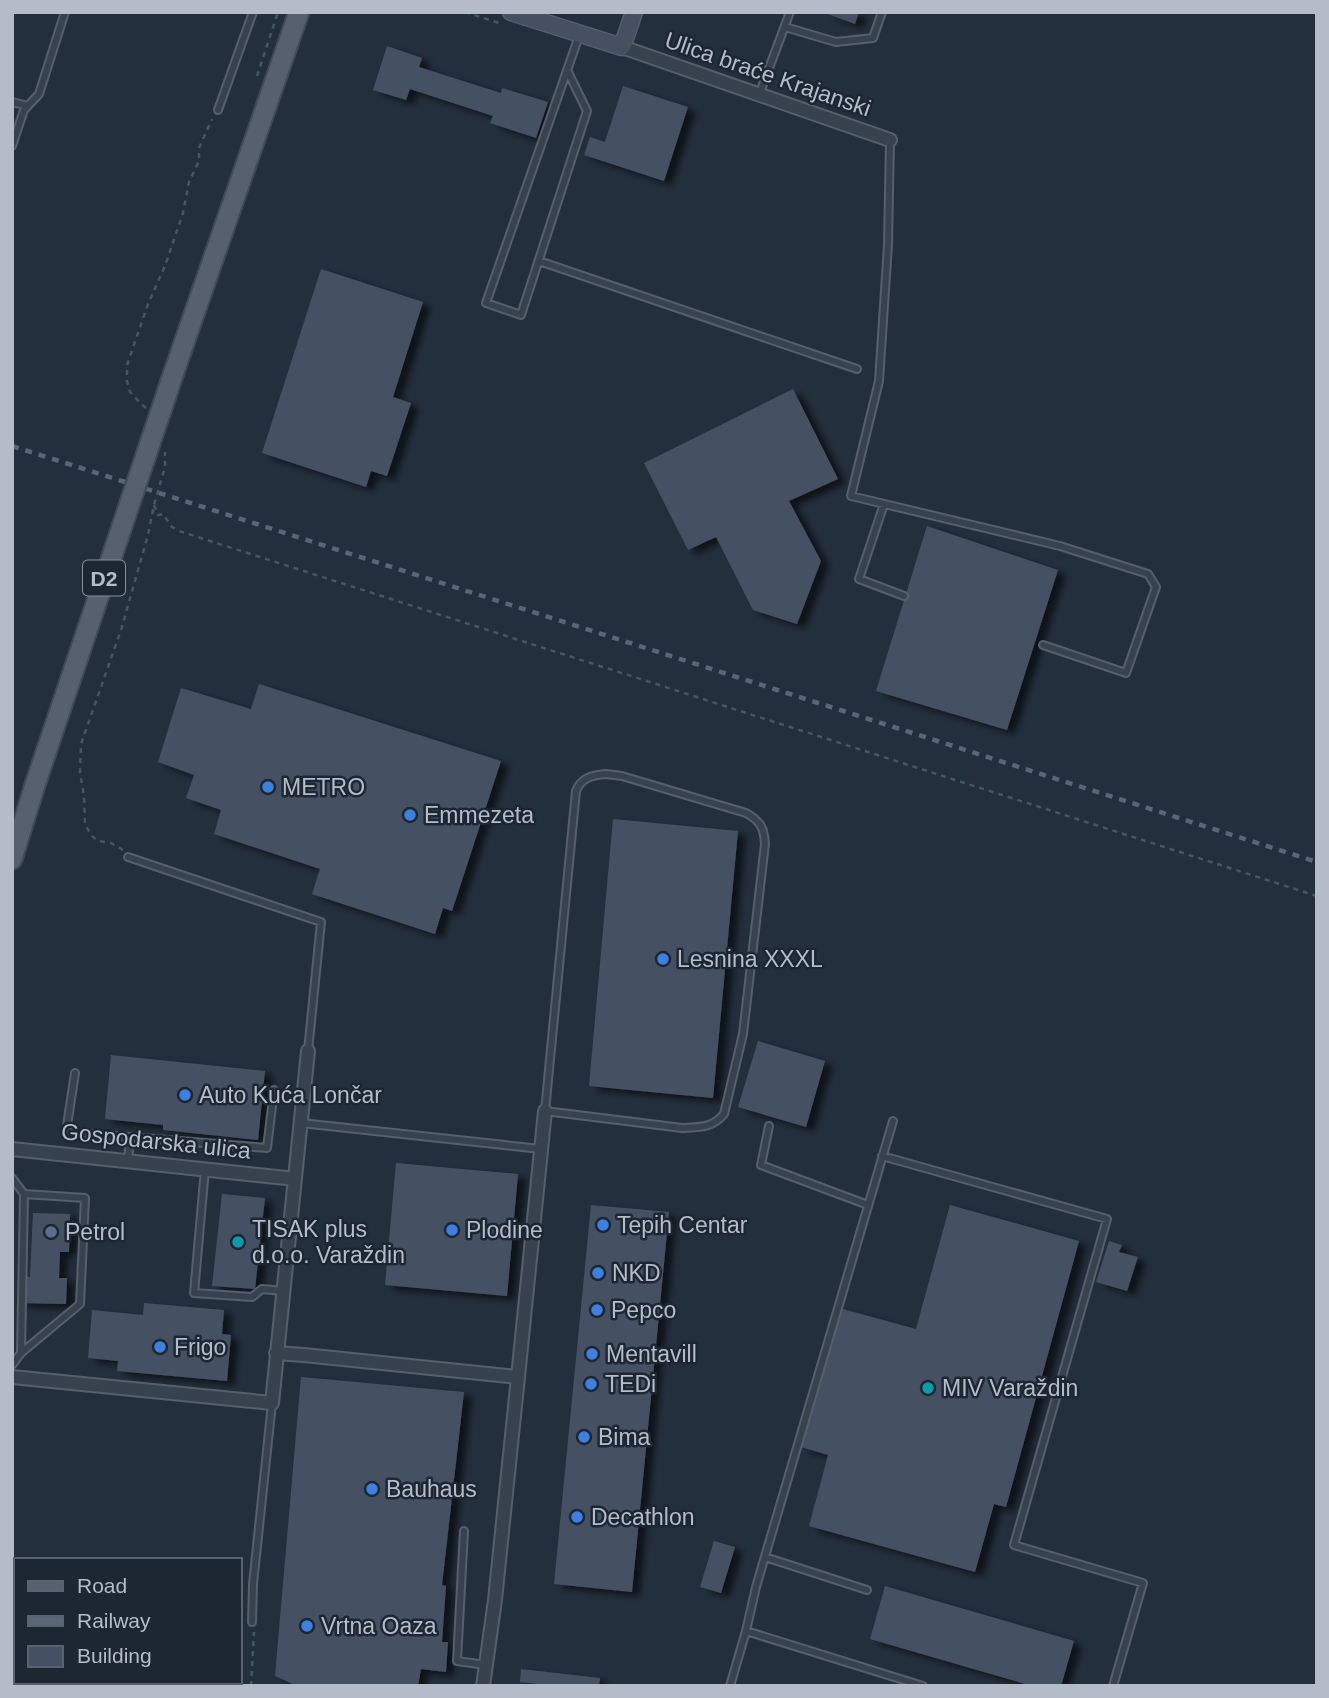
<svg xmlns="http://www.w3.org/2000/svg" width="1329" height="1698" font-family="Arial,sans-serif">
<defs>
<filter id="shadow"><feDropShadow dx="8" dy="4.5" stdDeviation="3.5" flood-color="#0009"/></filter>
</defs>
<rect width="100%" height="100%" fill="#242f3e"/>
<path fill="#455162" filter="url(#shadow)" d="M822,12H859L855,24Z
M387,46L422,58L419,67L501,93L502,88L548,102L536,138L490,123L493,116L410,89L406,100L373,90Z
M623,86L688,107L664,181L584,155L590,137L605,142Z
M321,269L423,302L393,397L411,403L387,476L371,471L366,487L262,453Z
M793,389L838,479L789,501L821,561L797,624L753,610L716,537L688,550L644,463Z
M927,526L1058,570L1007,730L876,691Z
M259,684L501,761L452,911L443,908L435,934L312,894L320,869L214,834L221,810L186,798L194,775L158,762L181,688L251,709Z
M613,819L738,831L713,1098L589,1086Z
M758,1041L825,1061L806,1127L738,1107Z
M111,1055L265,1071L258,1140L163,1130V1125L105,1119Z
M396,1163L518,1174L507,1296L385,1285Z
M222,1194L265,1198L255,1289L212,1286Z
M591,1205L669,1212L632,1592L554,1584Z
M950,1205L1079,1241L1006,1507L994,1504L975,1572L809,1526L828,1455L801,1447L839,1308L916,1329Z
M33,1213L70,1214L69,1252H60L59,1278H67L66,1304L19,1303L20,1277H30Z
M1109,1241L1122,1245L1119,1252L1138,1257L1127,1291L1096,1282Z
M144,1303L224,1310L222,1334L231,1335L227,1381L117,1371L118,1361L88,1358L92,1310L143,1315Z
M301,1377L464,1392L442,1585L446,1586L442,1642H448L446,1672L421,1669L418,1686H297L275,1676Z
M714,1541L735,1547L721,1593L700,1587Z
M885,1586L1074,1641L1061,1686H1032L870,1639Z
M521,1669L600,1678L599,1686H554L520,1682Z"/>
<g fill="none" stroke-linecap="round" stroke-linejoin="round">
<defs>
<path id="service" d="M785,27L836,42L873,38L882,12
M567,70L587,111L521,315L486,303L579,36
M759,95L790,12
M12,102L28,106
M218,110L253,12
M890,140L888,245L879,381L851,496L1060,546L1148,574L1156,587L1126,673L1043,645
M12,146L24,110L39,94L65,12
M539,261L857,369
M884,504L859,579L904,596
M606,774L622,776L746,813C760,821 764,827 765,844L743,1034L724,1114C712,1128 701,1127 682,1128L545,1111L576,791C581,778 592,775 606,774Z
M128,857L321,922L308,1051
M75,1073L66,1132L130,1137L128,1161
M893,1121L756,1587L746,1631L923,1686
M301,1123L541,1149
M769,1126L761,1165L868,1205
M130,1137L267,1148L274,1090
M882,1156L1107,1219L1014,1545L1143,1583L1113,1686
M205,1169L194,1293L252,1297L262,1289L283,1291
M12,1178L24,1194L21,1353L12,1365
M21,1353L80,1304L85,1198L24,1194
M464,1531L457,1661L486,1665
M765,1557L867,1590
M252,1622L253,1584L272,1403
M730,1686L746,1631"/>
<path id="minor" d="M622,47L890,140
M12,1149L295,1179
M276,1353L304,1355L518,1377L495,1600L483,1686
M12,1377L272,1403L308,1051
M518,1377L545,1111"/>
<path id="secondary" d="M511,12L622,47L634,12
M12,1644L16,1647
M12,1675L16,1674
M87,1682L113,1686"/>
<path id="primary" d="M174,372L299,12
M12,859L35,785
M12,1621L16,1624
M135,1682L141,1686"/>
</defs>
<use href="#service" stroke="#565f6c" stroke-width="10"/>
<use href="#minor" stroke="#565f6c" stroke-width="16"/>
<use href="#secondary" stroke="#565f6c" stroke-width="19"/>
<use href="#primary" stroke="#414a57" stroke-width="23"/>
<path stroke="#44595c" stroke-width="2.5" stroke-dasharray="5 5" stroke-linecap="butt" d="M465,12L502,24
M257,76L278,12
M146,408L140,403L130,392L127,381V365L148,304L165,266L183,213L189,182L199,161V148L212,119
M154,505L158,515L163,514L172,527L179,531L1317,896
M123,850L111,843L98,841L91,835L85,824L84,796L80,773L81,744L121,630L148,535L154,505L165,467V452
M12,1599L16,1603
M170,1682L179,1686
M31,1686L34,1682
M251,1686L254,1632"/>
<use href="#service" stroke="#38414e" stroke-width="6"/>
<use href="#minor" stroke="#38414e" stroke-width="12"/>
<use href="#secondary" stroke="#465061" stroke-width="16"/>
<use href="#primary" stroke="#56606e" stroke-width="19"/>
<path stroke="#5a6575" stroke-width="4.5" stroke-dasharray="7 7" stroke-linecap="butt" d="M12,446L1317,862"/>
<defs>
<path id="primary-bridge" d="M35,785L174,372"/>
</defs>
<use href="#primary-bridge" stroke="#414a57" stroke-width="23" stroke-linecap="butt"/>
<use href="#primary-bridge" stroke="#56606e" stroke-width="19"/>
</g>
<g fill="#3f7fe0" stroke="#1d2633" stroke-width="2.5">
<circle cx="268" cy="787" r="7"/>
<circle cx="410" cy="815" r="7"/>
<circle cx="663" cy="959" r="7"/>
<circle cx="185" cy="1095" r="7"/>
<circle cx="603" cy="1225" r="7"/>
<circle cx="452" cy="1230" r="7"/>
<circle cx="598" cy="1273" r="7"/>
<circle cx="597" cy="1310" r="7"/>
<circle cx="160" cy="1347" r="7"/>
<circle cx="592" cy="1354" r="7"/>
<circle cx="591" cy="1384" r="7"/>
<circle cx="584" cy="1437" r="7"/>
<circle cx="372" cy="1489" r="7"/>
<circle cx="577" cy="1517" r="7"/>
<circle cx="307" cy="1626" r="7"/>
</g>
<circle fill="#5c6f8a" stroke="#1d2633" stroke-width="2.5" cx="51" cy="1232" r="7"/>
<g fill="#0f9aa8" stroke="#1d2633" stroke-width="2.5">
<circle cx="238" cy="1242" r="7"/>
<circle cx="928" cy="1388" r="7"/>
</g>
<g text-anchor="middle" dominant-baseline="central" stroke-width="5" stroke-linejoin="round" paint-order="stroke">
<rect fill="#1d2633" stroke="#878f9c" stroke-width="2" x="83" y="560.5" width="42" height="35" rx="5"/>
<g font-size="21" font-weight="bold" fill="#b4bcc9">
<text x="104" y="578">D2</text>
</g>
<g font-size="23" fill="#b4bcc9" stroke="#1d2633">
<text transform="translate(768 74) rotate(19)">Ulica braće Krajanski</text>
<text transform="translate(156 1141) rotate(6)">Gospodarska ulica</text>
</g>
<g font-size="23" fill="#b4bcc9" stroke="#1d2633" text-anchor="start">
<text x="282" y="787">METRO</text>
<text x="424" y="815">Emmezeta</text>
<text x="677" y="959">Lesnina XXXL</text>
<text x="199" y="1095">Auto Kuća Lončar</text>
<text x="617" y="1225">Tepih Centar</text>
<text x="252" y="1229">TISAK plus<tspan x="252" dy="26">d.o.o. Varaždin</tspan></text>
<text x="466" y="1230">Plodine</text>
<text x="65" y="1232">Petrol</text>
<text x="612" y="1273">NKD</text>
<text x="611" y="1310">Pepco</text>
<text x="174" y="1347">Frigo</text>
<text x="606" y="1354">Mentavill</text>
<text x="605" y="1384">TEDi</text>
<text x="942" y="1388">MIV Varaždin</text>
<text x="598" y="1437">Bima</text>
<text x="386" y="1489">Bauhaus</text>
<text x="591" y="1517">Decathlon</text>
<text x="321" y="1626">Vrtna Oaza</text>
</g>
</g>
<rect width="1329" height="1698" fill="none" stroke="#b4bcc9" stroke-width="28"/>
<rect x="14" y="1558" width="228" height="126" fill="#1d2633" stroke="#59626f" stroke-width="2"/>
<rect x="28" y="1581" width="35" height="10" fill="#56606e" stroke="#59626f" stroke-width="2"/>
<text x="77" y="1593" font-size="21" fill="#b4bcc9">Road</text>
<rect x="28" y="1616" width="35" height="10" fill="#5a6575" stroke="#59626f" stroke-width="2"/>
<text x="77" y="1628" font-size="21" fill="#b4bcc9">Railway</text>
<rect x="28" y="1646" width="35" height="21" fill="#455162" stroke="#59626f" stroke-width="2"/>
<text x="77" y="1663" font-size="21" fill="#b4bcc9">Building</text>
</svg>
